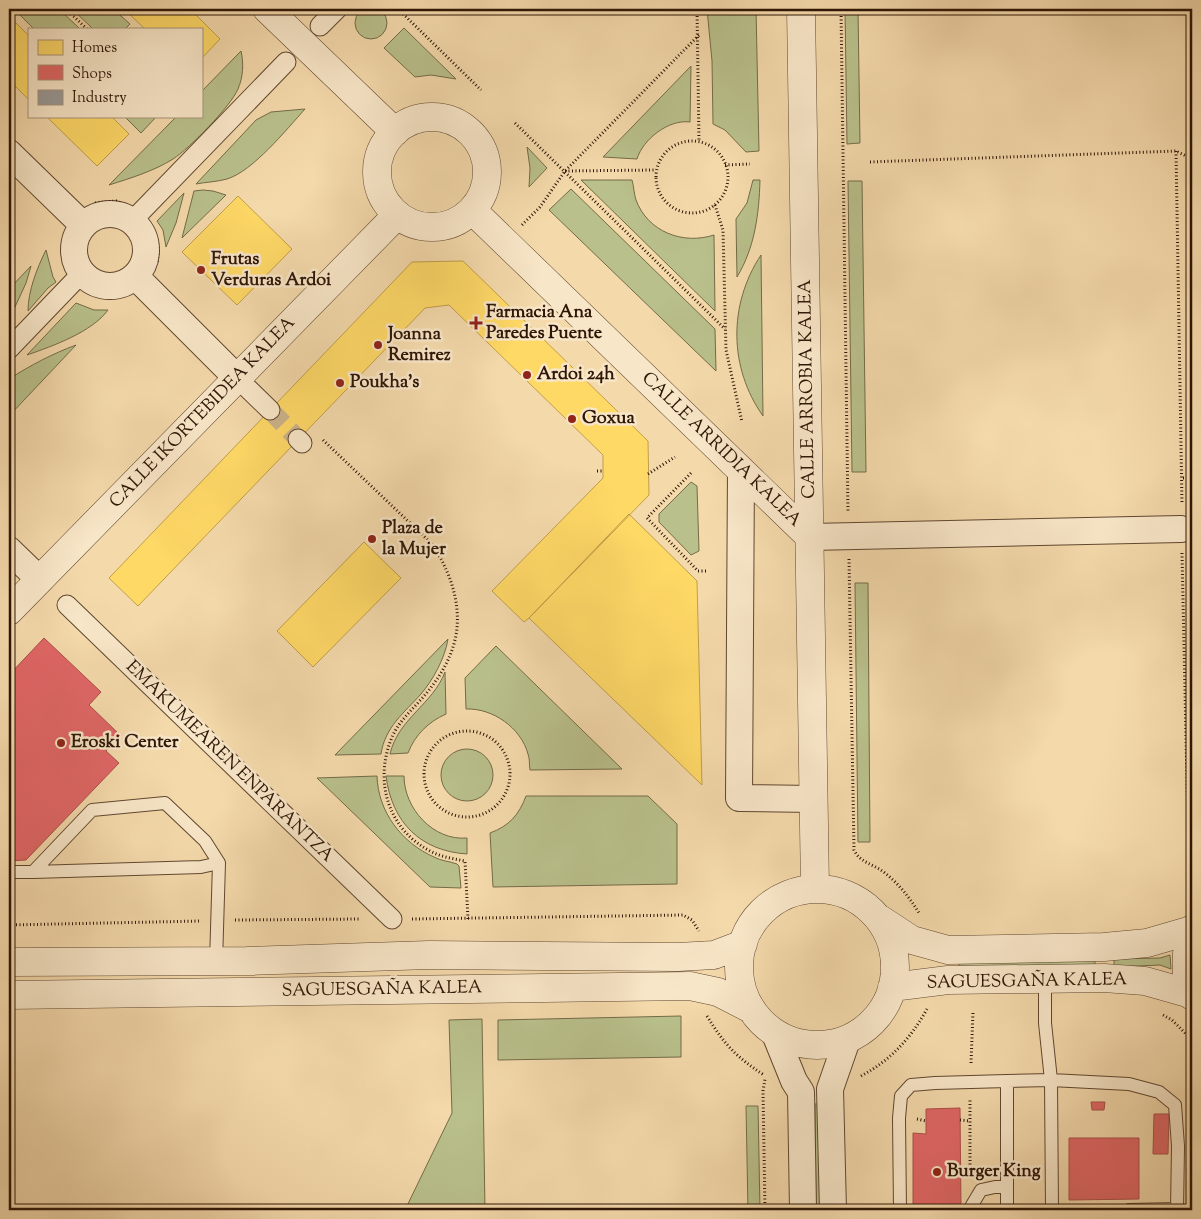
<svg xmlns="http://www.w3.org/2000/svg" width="1201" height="1219" font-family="'Sorts Mill Goudy',serif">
<rect width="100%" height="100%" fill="#f4d9ab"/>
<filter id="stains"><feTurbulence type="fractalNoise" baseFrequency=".004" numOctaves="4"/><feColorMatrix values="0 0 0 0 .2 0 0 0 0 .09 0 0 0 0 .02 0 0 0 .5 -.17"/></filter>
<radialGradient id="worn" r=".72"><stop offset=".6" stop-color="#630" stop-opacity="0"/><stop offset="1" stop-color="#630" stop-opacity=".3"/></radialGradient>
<path fill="#b9c08b" stroke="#746b48" d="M355 23a16 16 0 1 1 32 0a16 16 0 1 1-32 0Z
M20,9H59L80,29H34L17,12Z
M72,9H113L130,24L125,29H93Z
M707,9H756L759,151L746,152L725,130L713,124L712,61Z
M845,9H858L860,143L847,144Z
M404,28L456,79L431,75L415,77L384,48Z
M241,51C244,64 243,77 238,89C230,107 190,148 173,159C154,171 131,178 109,185L177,116H201V92Z
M691,66L690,122C669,119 643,139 637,159L603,157Z
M305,109C286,130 253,171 227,179C216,182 206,182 196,184L256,120L271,112Z
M124,116H157L141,133Z
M527,147L547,168L529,187L530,168Z
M1187,170L1192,172V448Z
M581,180H632C634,187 634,194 636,200C648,232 683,245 714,235L715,311Z
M753,180H760C759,214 755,247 737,277L736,219L747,203Z
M848,181H862L866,472H852Z
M571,189L715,329L716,371L549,210Z
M203,190L213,191L226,195L182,238L194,191Z
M184,193L176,223L166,247L163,230L157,221Z
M46,250L53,277L56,282L48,288L28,311C28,291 37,268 46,250Z
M761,255L763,416C729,368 728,305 761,255Z
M31,266L26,283L9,320V289Z
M76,303L94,310H108C92,332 53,346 27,355Z
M76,345L9,416V379C31,365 52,354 76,345Z
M691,482L697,486L699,551L691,555L659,522V514Z
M855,583H868L870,842H858Z
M448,639C445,658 433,680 421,694C404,713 385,727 381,754L335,755Z
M496,646L622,769L530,770C529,765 530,759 528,754C521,728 493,708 466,709L465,678Z
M445,672L446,714C428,722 415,735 408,753L390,754C398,719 433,704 445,672Z
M441 775a26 26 0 1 1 52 0a26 26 0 1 1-52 0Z
M377,776C378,812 402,843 434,857C441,861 449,861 457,864L459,866L461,888L430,887L317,778Z
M386,776H404C404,808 433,841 467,838V854C421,851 392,823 386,776Z
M526,796H648L677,824V884L493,887L490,833C509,826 519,815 526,796Z
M1170,955L1171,969L1160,965L1114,967V959L1160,958Z
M1095,961V967L959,968V962Z
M681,1016V1057L498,1060V1020Z
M482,1019L485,1210H405L452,1113L449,1020Z
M815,1104H821L823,1210H816Z
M746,1106H758L760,1210H748Z"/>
<path fill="#ffd966" stroke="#c09e49" d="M124,9H190L220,39L201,59V29H145Z
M15,22L29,36V100L9,80V29Z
M46,116H111L129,134L97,166Z
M238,196L292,249L237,305L182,252Z
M463,261L648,441L649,495L529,618L524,622L492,591L603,478V455L449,305L425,308L138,606L109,578L412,262Z
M629,514L697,581L702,785L529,618Z
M364,542L401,578L313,667L277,631Z"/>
<path fill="#e06666" stroke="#ab4e49" d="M44,638L101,692L89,705L120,735L106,751L119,763L26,860L9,861V675Z
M1091,1102H1105L1104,1110H1092Z
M960,1108L961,1210H913V1133L926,1134V1109Z
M1154,1114H1169L1168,1154H1153Z
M1069,1138H1139V1199L1069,1200Z"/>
<path fill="#999" stroke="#79726d" d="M612,1207V1210H513L512,1208Z"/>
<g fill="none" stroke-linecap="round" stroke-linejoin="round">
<path stroke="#ccb28a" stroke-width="19" stroke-dasharray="19 9" stroke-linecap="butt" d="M270,410L298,439"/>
<defs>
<path id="service" d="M9,872H33
M216,962L219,863L205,841L165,803L92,810L33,872L201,867L219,863
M1045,978V1023L1051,1080L1052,1210
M900,1210L899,1118L901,1096L911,1085L935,1083L1007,1081
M972,1210V1205L981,1190L995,1187H1006
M1007,1210V1081L1051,1080L1129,1084L1159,1092L1175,1105L1178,1146L1177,1210
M1129,1210L1177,1209"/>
<path id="pedestrian" d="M320,26L337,9
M132,221L286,62
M9,349L81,274
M237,378L270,410
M298,439L302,443
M67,605L392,919"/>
<path id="minor" d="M9,153L83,225
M74 250a36 36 0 1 1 72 0a36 36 0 1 1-72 0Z
M135,276L237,378
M741,470L739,798L814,799
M810,537L1181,529
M9,550L40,580
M775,1034L794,1081L801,1092L803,1210
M833,1210L830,1089L847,1040"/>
<path id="tertiary" d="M267,9L395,132
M801,9L815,889
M377 172a55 55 0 1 1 110 0a55 55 0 1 1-110 0Z
M472,210L810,537
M9,611L397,215
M739 967a78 78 0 1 1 156 0a78 78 0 1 1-156 0Z
M880,919L912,940L948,950L1104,947L1147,943L1192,930
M1192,929C1185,952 1184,973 1192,996
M9,962L247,961L429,955L678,957L714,955L743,944
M892,987L948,980L1104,978L1145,981L1191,994
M9,995L690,986L718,992L751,1009"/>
</defs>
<use href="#service" stroke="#60472f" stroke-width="14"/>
<use href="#pedestrian" stroke="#60472f" stroke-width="21"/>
<use href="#minor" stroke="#60472f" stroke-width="28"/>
<use href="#tertiary" stroke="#60472f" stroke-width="29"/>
<path stroke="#2e1606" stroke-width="3" stroke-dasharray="1 2.5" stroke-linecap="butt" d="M66,9L87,29
M398,9L481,90
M689,9L697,16
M697,9L699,142
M841,9L848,513
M515,123L725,329
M656 177a36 36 0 1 1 72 0a36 36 0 1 1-72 0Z
M1176,151L1182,504
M870,162L1176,151L1192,159
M725,165L750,164
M565,171L656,170
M95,203L116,201L121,203
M715,205L723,230L726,350L742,422
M522,225L540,207L565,171L699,35
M153,230C158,241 159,251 157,263
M323,440L431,543C450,570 463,606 455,640C450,661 438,680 424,696C413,709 400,720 393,735C373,779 387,830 432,852C442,857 454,859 465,861L468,919
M597,471H603
M691,473L647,518L698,571H707
M648,474L675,457
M1183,478H1192
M1182,553L1189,875
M849,559L854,850C860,863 874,864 885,873C899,884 910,898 919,913
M424 774a43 43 0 1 1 86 0a43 43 0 1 1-86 0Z
M412,919L683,915L692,920L699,931
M235,920L361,919
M9,925L201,921
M1163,1015L1172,1020L1192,1040
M707,1016C724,1044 736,1057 764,1075
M971,1063L973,1012
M861,1076C891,1060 911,1038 927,1009
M917,1119L926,1121
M960,1120L970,1121
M970,1175V1100
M765,1210L763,1091L765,1079"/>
<use href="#service" stroke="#f8e6c8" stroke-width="12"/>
<use href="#pedestrian" stroke="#f8e6c8" stroke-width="19"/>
<use href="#minor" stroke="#f8e6c8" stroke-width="26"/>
<use href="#tertiary" stroke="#f8e6c8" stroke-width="28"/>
</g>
<g fill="#8f2418" stroke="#f8e6c8" stroke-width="2">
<circle cx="201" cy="270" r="5"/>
<path d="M473.5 315.5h5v5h5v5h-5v5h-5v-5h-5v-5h5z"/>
<circle cx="378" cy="345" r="5"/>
<circle cx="527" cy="375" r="5"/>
<circle cx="340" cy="383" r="5"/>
<circle cx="572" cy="419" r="5"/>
<circle cx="372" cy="539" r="5"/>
<circle cx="61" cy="743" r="5"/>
<circle cx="937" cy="1172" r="5"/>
</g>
<g text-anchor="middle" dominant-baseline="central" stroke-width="5" stroke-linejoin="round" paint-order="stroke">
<g font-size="18" font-weight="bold" fill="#2e1606" stroke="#f8e6c8" text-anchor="start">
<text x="211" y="260">Frutas<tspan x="211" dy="21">Verduras Ardoi</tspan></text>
<text x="486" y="313">Farmacia Ana<tspan x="486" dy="21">Paredes Puente</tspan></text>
<text x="388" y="335">Joanna<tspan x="388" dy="21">Remirez</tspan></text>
<text x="537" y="375">Ardoi 24h</text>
<text x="350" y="383">Poukha's</text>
<text x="582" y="419">Goxua</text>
<text x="382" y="529">Plaza de<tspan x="382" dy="21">la Mujer</tspan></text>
<text x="71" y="743">Eroski Center</text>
<text x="947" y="1172">Burger King</text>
</g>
<g font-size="18" fill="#2e1606" stroke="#f8e6c8">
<text transform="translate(808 389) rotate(-91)">CALLE ARROBIA KALEA</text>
<text transform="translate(203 413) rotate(-46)">CALLE IKORTEBIDEA KALEA</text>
<text transform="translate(721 450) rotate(44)">CALLE ARRIDIA KALEA</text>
<text transform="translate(229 762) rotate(44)">EMAKUMEAREN ENPARANTZA</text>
<text transform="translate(1027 982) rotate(-1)">SAGUESGAÑA KALEA</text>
<text transform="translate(382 990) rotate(-1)">SAGUESGAÑA KALEA</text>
</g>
</g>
<rect width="1201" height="1219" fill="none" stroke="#f4d9ab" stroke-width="30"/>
<rect x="10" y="10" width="1181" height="1199" fill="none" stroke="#2e1606" stroke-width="2.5"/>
<rect x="15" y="15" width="1171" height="1189" fill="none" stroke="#2e1606"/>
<rect x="28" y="28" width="175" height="90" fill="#f8e6c8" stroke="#a7937a"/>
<rect x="38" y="40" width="25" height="15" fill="#ffd966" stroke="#a7937a"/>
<text x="72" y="52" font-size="15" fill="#2e1606">Homes</text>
<rect x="38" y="65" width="25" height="15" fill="#e06666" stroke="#a7937a"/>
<text x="72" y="78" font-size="15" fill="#2e1606">Shops</text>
<rect x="38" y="90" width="25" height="15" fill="#999999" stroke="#a7937a"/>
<text x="72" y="102" font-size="15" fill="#2e1606">Industry</text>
<rect width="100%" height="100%" filter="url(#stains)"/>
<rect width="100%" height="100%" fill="url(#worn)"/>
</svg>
